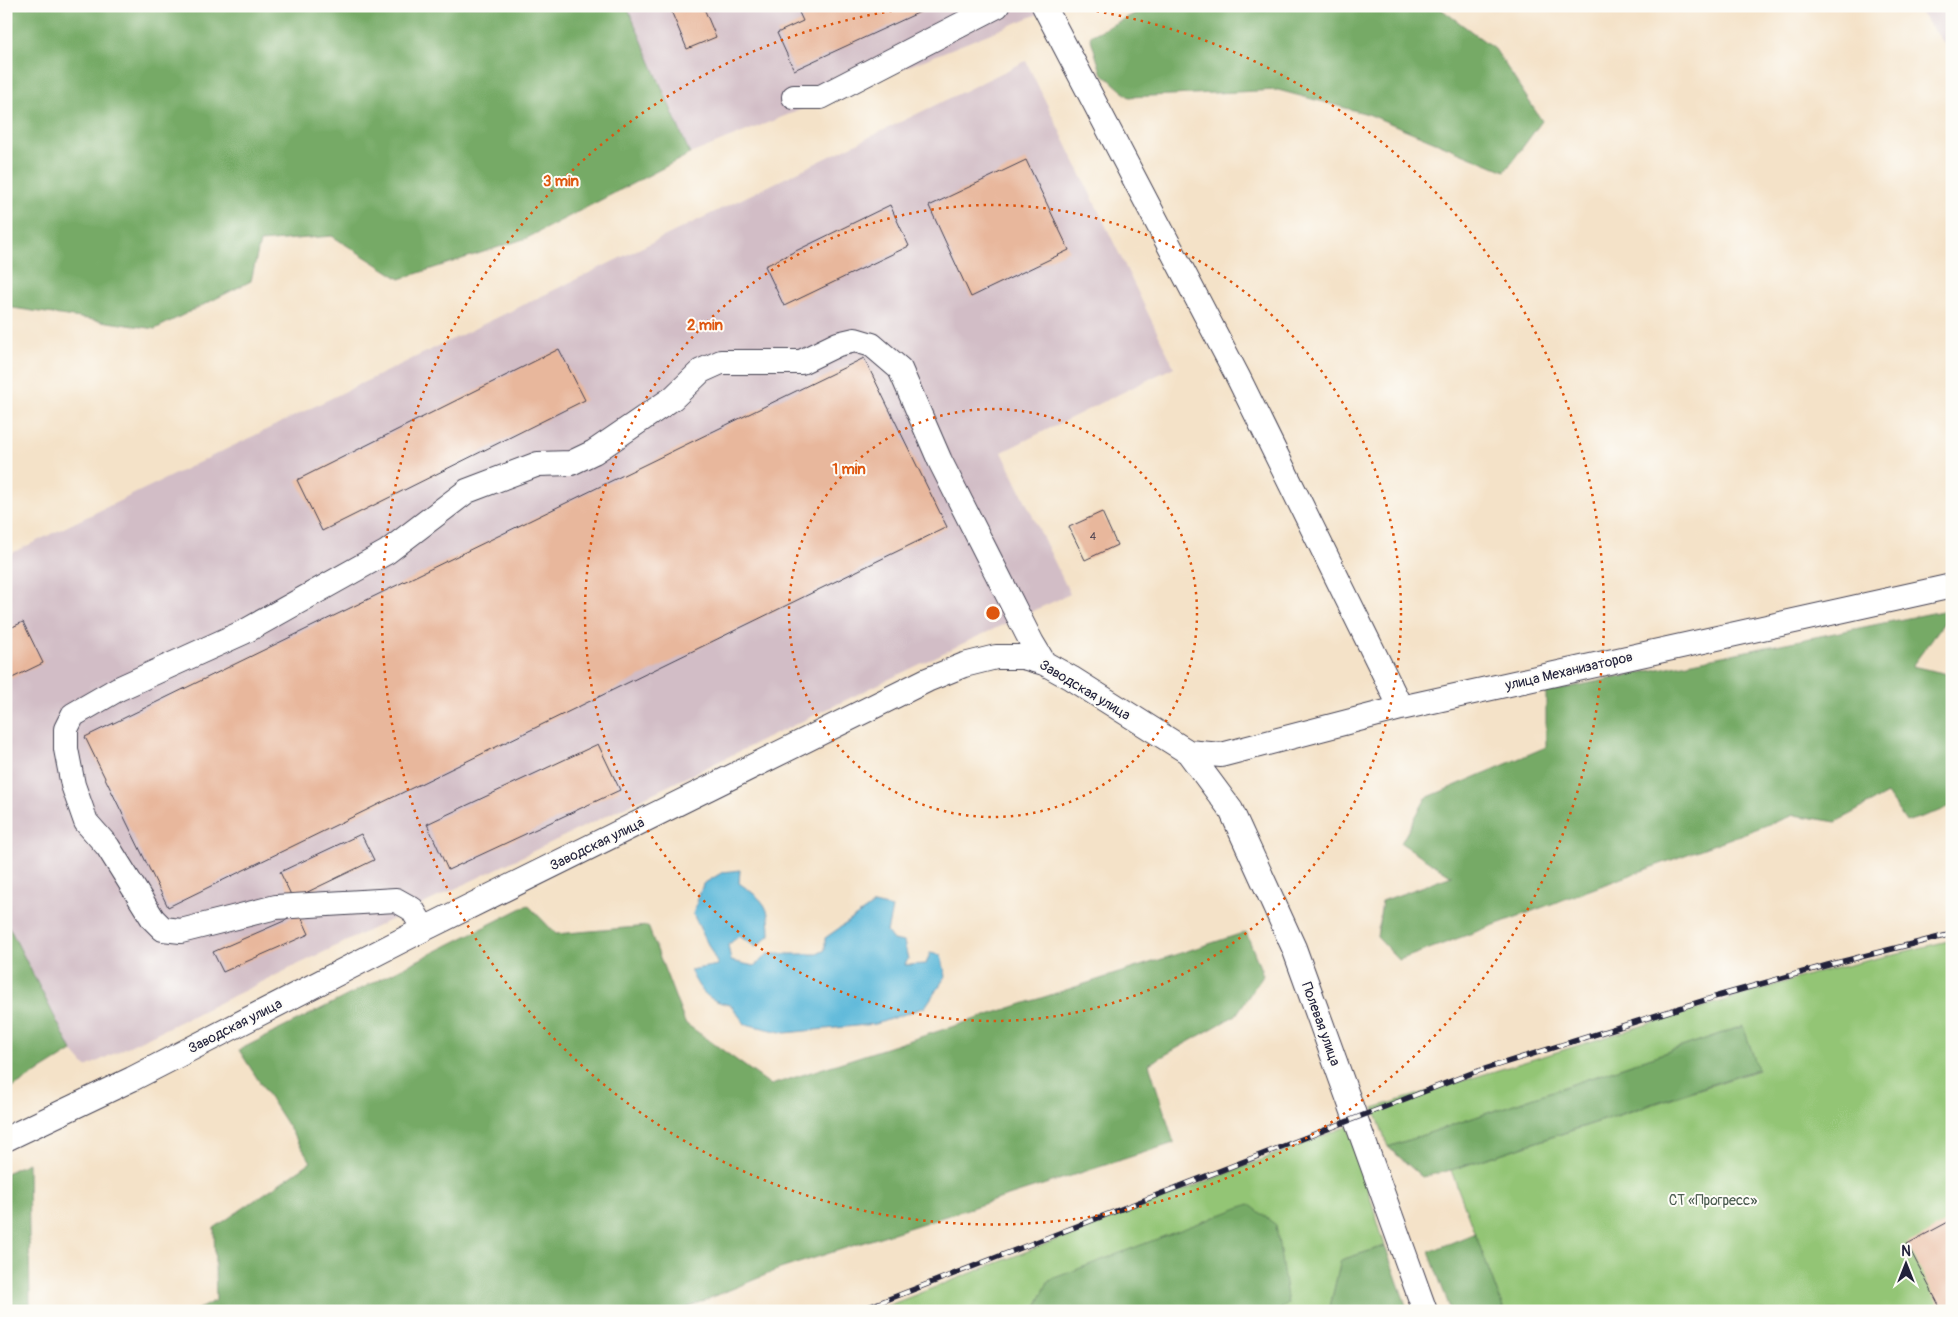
<svg xmlns="http://www.w3.org/2000/svg" width="1958" height="1317" font-family="Pangolin,sans-serif">
<rect width="100%" height="100%" fill="#fdfcf7"/>
<filter id="ink" filterUnits="userSpaceOnUse"><feTurbulence type="fractalNoise" baseFrequency=".02" numOctaves="2"/><feDisplacementMap in="SourceGraphic" scale="10" xChannelSelector="R" yChannelSelector="G"/><feConvolveMatrix kernelMatrix="1 2 1 2 8 2 1 2 1" color-interpolation-filters="sRGB"/></filter>
<filter id="wash" filterUnits="userSpaceOnUse"><feTurbulence type="fractalNoise" baseFrequency=".0096" numOctaves="4" result="noise"/><feDisplacementMap in="SourceGraphic" scale="20" xChannelSelector="R" yChannelSelector="G"/><feGaussianBlur stdDeviation="1.12" result="paint"/><feColorMatrix in="noise" values="0 0 0 0 0 0 0 0 0 0 0 0 0 0 0 0 0 1.4 0 .05"/><feComposite in="paint" operator="in"/></filter>
<g filter="url(#wash)">
<rect width="100%" height="100%" fill="#f4e2c8"/>
<path fill="#d2bdc6" d="M627,6H1058L690,154Z
M1915,6H1952V53Z
M1026,61L1174,367L1002,452L1070,594L968,641L86,1067L72,1051L6,921V556Z"/>
<path fill="#93c575" stroke="#5a7458" d="M1952,940V1311H1504L1451,1170L1758,1070L1743,1026L1388,1147L1374,1108L1808,975Z
M1348,1126L1385,1246L1341,1260L1329,1311H1278L1288,1304L1049,1280L1034,1311H874Z"/>
<path fill="#76aa66" stroke="#4c6650" d="M6,6H627L690,154L527,238L400,279L332,236L260,242L251,281L155,329L6,307Z
M1150,6H1437L1495,49L1542,121L1505,171L1368,114L1278,90L1129,97L1101,72L1090,36Z
M1952,609V612L1912,666L1952,675V807L1906,822L1887,794L1836,822L1794,815L1399,960L1377,937L1382,901L1452,876L1401,843L1426,798L1546,747V692Z
M528,905L556,934L648,926L685,1023L771,1085L1246,932L1263,975L1236,1015L1149,1064L1174,1143L780,1269L679,1311H195L216,1300L214,1228L311,1162L239,1050Z
M6,921L72,1051L6,1092Z
M1743,1026L1758,1069L1451,1170L1422,1177L1388,1147Z
M28,1163L30,1304L36,1311H6V1173Z
M1249,1204L1276,1225L1288,1304L1278,1311H1034L1049,1280Z
M1475,1233L1504,1311H1451L1429,1252Z
M1385,1246L1408,1311H1329L1341,1260Z"/>
<path fill="#5bb8d9" stroke="#3e6d8a" d="M740,870L739,883C763,900 770,904 770,935L756,947L739,936L728,945L731,961L754,966L768,954H817L825,950V938L874,904L892,908L887,932L893,940L904,942L908,959L905,965L926,964L930,953L941,955L946,976L925,1007L876,1024L785,1033L745,1024L731,1005C707,1001 700,991 690,970L718,965L693,914L703,884L723,872Z"/>
<g id="blocks">
<path fill="#e8b79c" d="M669,6H703L716,37L687,49Z
M796,6H933L794,70L777,33L803,21Z
M1026,160L1069,250L971,297L929,206Z
M890,205L909,246L784,306L765,266Z
M559,349L585,400L322,531L297,480Z
M864,358L947,527L168,907L85,737Z
M1102,512L1117,545L1085,560L1069,527Z
M23,622L43,663L6,681V630Z
M598,744L620,790L448,870L427,824Z
M361,834L374,860L293,899L280,872Z
M300,914L309,934L223,972L213,952Z
M1952,1220V1311H1942L1907,1244Z"/>
</g>
</g>
<g filter="url(#ink)">
<use href="#blocks" fill-opacity="0" stroke="#423f50" stroke-width="1"/>
<g fill="none" stroke-linecap="round" stroke-linejoin="round">
<defs>
<path id="minor" d="M1044,6L1238,377L1401,708
M794,97H821L997,6
M1188,752L1221,755L1401,708L1952,586
M424,929L412,909L396,900L276,907L181,931L163,929L153,919L108,847L86,822L73,785L66,749V729L73,715L118,689L244,632L387,552L467,491L538,464L571,463L594,452L673,398L701,371L721,362H801L838,344L855,340L872,345L900,369L940,461L1032,643L1044,663
M6,1139L132,1079L424,929L927,680L964,665L996,657H1023L1044,663L1071,678L1188,752L1231,810L1294,948L1425,1311"/>
</defs>
<use href="#minor" stroke="#423f50" stroke-width="26"/>
<use href="#minor" stroke="#fff" stroke-width="24"/>
<defs>
<path id="rail" d="M858,1311L1472,1073L1718,996L1828,965L1952,934"/>
</defs>
<use href="#rail" stroke="#22223b" stroke-width="5.5"/>
<use href="#rail" stroke="#fdfcf7" stroke-width="4" stroke-dasharray="11" stroke-linecap="butt"/>
</g>
</g>
<g fill="none" stroke="#de560e" stroke-width="2.5" stroke-dasharray="2.5 5">
<circle cx="993" cy="613" r="204"/>
<circle cx="993" cy="613" r="408"/>
<path d="M1067 7A611 611 0 1 1 919 7"/>
</g>
<g text-anchor="middle" dominant-baseline="central" stroke-width="4" stroke-linejoin="round" paint-order="stroke">
<g font-size="11" fill="#544753">
<text x="1093" y="536">4</text>
</g>
<g font-size="14" fill="#22223b" stroke="#fdfcf7">
<text transform="translate(1569 671) rotate(-13)">улица Механизаторов</text>
<text transform="translate(1085 690) rotate(31)">Заводская улица</text>
<text transform="translate(597 844) rotate(-26)">Заводская улица</text>
<text transform="translate(1321 1024) rotate(70)">Полевая улица</text>
<text transform="translate(235 1026) rotate(-27)">Заводская улица</text>
</g>
<g font-size="14" fill="#4a5b4f" stroke="#fdfcf7">
<text x="1713" y="1200">СТ «Прогресс»</text>
</g>
</g>
<circle cx="993" cy="613" r="8" fill="#de560e" stroke="#fdfcf7" stroke-width="2.5"/>
<g font-size="15" text-anchor="middle" font-weight="bold" fill="#de560e" stroke="#fdfcf7" stroke-width="4" stroke-linejoin="round" paint-order="stroke">
<text x="561" y="186">3 min</text>
<text x="705" y="330">2 min</text>
<text x="849" y="474">1 min</text>
</g>
<rect width="1958" height="1317" fill="none" stroke="#fdfcf7" stroke-width="25"/>
<g transform="translate(1906 1264)" stroke="#fdfcf7" stroke-width="4" paint-order="stroke">
<path d="M0-4L9 19L0 12L-9 19Z" fill="#22223b"/>
<text y="-8" font-size="14" font-weight="bold" text-anchor="middle" fill="#22223b">N</text>
</g>
</svg>
